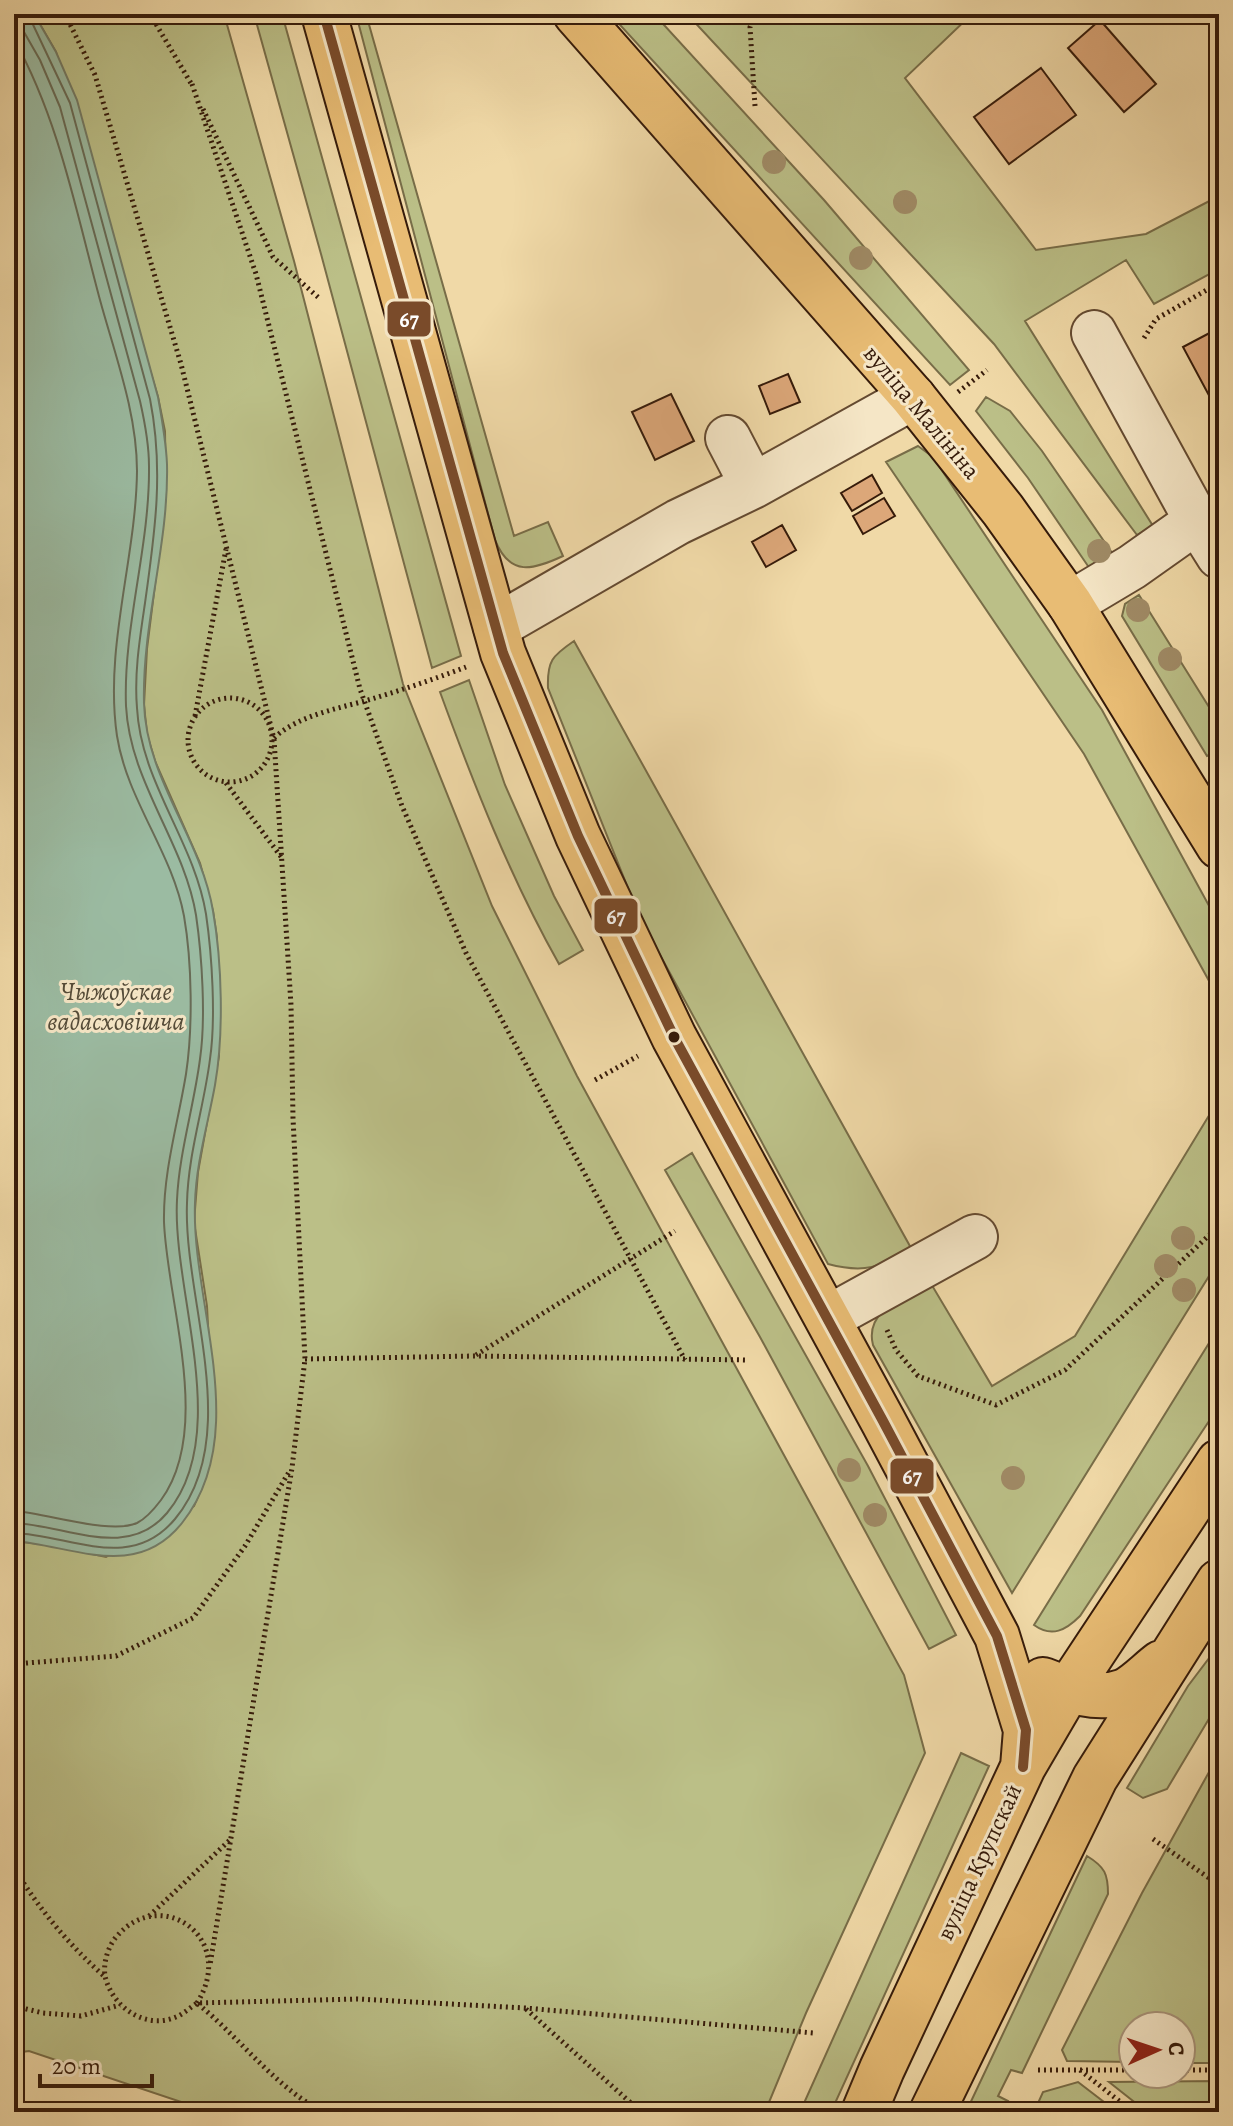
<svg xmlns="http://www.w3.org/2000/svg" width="1233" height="2126" font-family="Alegreya,serif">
<rect width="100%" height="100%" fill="#f0d9a7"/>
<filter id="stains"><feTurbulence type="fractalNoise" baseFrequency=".0025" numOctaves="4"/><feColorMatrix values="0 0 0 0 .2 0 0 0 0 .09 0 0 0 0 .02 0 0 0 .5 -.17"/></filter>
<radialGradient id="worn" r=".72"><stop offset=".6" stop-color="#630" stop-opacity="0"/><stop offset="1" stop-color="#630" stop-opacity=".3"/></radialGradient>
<path fill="#bbbf87" stroke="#786d48" stroke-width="2" d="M34,14H224L294,261L403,684L492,906L577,1076L904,1675L925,1753L806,2013L765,2112H211L29,2051L14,2053V1541L49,1545L106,1557L194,1506L203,1485L214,1443L207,1306L194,1222L198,1172L219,1056L217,938L213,911L200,863L155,761L147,734L144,705L147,649L166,496L165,431L158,397L56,52Z
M254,14H282L461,656L432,668L321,254Z
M356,14H366L514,536L548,522L563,556C533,570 510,577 495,540Z
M610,14H654L824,200L969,370L950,385Z
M687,14H972L905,78L1036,250L1146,234L1219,196V269L1154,304L1126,260L1025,321L1153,526L1137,535L994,344Z
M986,397L1010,411L1042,451L1119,563L1090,569L1028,478L976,411Z
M918,446L933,457L1102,710L1219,924V999L1084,754L886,462Z
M1139,595L1219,723V751L1207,756L1122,616L1125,604Z
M574,641L911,1248C879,1267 866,1274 828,1264L640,918L548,688C547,661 552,656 574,641Z
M469,680L505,785L554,896L583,950L559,964C510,877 474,785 440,692Z
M1219,1099V1260L1012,1593L873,1345C864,1310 905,1297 930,1282L992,1386L1075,1336Z
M692,1153L868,1466L956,1635L929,1649L760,1337L665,1170Z
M1219,1327V1406L1080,1616C1066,1630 1052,1638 1034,1625Z
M1219,1645V1702L1167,1789L1143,1798L1127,1788L1188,1686Z
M961,1753L989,1766L831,2112H800Z
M1219,1754V2063H1181V2026H1133V2062L1067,2061L1062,2050L1142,1893Z
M1087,1856C1105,1867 1108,1874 1108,1894L1022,2073L1011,2070L998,2096L1008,2101L1003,2112H966Z
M1219,2081V2112H1147L1109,2082Z
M1078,2082L1117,2112H1034L1043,2092Z"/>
<path fill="#9bbba2" stroke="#737b65" stroke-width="2" d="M14,14H34L56,52L77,100L158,397C162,419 166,441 167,464C169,544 142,623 144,703C146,779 201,838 213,911C222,962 224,1034 215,1085C208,1124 196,1163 195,1203C191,1303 253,1434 182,1523C136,1581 74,1546 14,1541Z"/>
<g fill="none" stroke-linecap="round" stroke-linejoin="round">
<path stroke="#686b56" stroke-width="2" d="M14,39C59,120 76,211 100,300C115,355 137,413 137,471C136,559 104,648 117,736C127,800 172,852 184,916C192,962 193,1028 186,1074C178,1123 163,1172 164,1222C167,1303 213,1429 161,1500C155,1508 147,1518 137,1523C110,1535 47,1513 14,1511
M14,1523C66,1525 127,1561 167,1513C233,1434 172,1292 177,1200C179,1153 194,1106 200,1059C206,1018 202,956 196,915C184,842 130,783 126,706C123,626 150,547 149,466C149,444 145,423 140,401L60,107L40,60L20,25L18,14
M14,1533C71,1535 130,1573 175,1519C244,1436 183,1299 187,1203C188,1154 204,1107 210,1059C216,1018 212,955 206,914C194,841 141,783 137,708C134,673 140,637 145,603C155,532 164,470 150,399L70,103L28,14"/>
</g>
<path fill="#dca779" stroke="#361b0a" stroke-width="2" d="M1100,20L1156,84L1124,112L1068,48Z
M1041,68L1076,115L1009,164L974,117Z
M1219,328V414L1183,347Z
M788,374L800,402L770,414L759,386Z
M671,394L694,441L655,460L632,412Z
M872,475L882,493L852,511L841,493Z
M884,498L895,516L863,534L853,516Z
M782,525L796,550L766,567L752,542Z"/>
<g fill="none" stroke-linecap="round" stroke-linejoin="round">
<defs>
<path id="minor" d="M1094,333L1197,521L1219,556
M728,438L753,486
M1070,604L1132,567L1197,521
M496,627L678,522L753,486L913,397
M828,1318L975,1237"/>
<path id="major" d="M324,14L503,653L578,836L674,1037L883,1421L997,1636L1026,1730L1023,1767
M576,14L913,397L1003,510L1070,604L1219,846
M1043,1680C1068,1690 1097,1702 1125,1691C1137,1685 1150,1671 1161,1663
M864,2112L882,2069L1023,1767L1068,1690L1219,1462
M932,2112L1095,1778L1219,1582"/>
</defs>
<use href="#minor" stroke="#644a31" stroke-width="48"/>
<use href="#major" stroke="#361b0a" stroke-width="48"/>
<path stroke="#361b0a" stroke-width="5" stroke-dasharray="2 4" stroke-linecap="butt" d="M65,14L95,75L181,364L274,739L291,1005L293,1118L305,1359L292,1468L210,1965
M150,14L192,85
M192,84L256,274L360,689L402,806L466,953L685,1360
M755,106L750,27L756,14
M203,109L273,257L319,298
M1144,338L1156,319L1219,283
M958,392L987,370
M188 740a42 42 0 1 1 84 0a42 42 0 1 1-84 0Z
M195,716L226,549
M274,738C301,713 344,708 378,697C408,688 437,678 466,667
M226,783L282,858
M595,1080L638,1056
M887,1330L896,1350L918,1376L996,1405L1065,1370L1219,1226
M476,1355L675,1231
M305,1359L475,1356L748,1360
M14,1664L116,1656L193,1618L245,1546L289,1472
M1153,1839L1219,1885
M14,1868C39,1909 69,1945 105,1977
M149,1916L232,1838
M197,2003C238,1938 161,1885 117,1936C108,1946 103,1963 105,1976C112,2007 145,2030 176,2017C183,2014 190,2008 197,2003L358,1999L525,2008L814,2033
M198,2004C240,2038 274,2086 323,2112
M14,2006L43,2013L81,2016L120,2005
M526,2009L641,2112
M1038,2070H1133
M1080,2070L1133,2112
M1181,2070H1219"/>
<use href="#minor" stroke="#f5e6c6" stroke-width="44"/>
<use href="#major" stroke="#e8bc74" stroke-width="44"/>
<defs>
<path id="bus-1" d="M324,14L503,653L578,836L674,1037L883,1421L997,1636L1026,1730L1023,1767"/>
</defs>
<use href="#bus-1" stroke="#f5e6c6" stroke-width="16"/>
<use href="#bus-1" stroke="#7a4b2a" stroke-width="10"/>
</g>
<g fill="#a08b66">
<circle cx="774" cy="162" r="12"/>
<circle cx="905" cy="202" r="12"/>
<circle cx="861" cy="258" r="12"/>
<circle cx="1099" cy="551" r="12"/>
<circle cx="1138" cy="610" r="12"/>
<circle cx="1170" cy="659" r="12"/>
<circle cx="1183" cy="1238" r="12"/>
<circle cx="1166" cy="1266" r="12"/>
<circle cx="1184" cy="1290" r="12"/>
<circle cx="849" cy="1470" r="12"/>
<circle cx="1013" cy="1478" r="12"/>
<circle cx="875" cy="1515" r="12"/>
</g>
<circle fill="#361b0a" stroke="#f5e6c6" stroke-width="3" cx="674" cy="1037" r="7"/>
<g text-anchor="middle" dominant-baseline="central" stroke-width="6" stroke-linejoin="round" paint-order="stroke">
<g font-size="24" fill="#361b0a" stroke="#f5e6c6">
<text transform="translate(922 412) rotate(50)">вуліца Малініна</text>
<text transform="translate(979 1862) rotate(-65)">вуліца Крупскай</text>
</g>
<g font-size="26" font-style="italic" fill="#544b38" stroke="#f5e6c6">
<text x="116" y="991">Чыжоўскае<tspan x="116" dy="30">вадасховішча</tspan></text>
</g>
</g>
<g stroke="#f5e6c6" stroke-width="3">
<rect x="386" y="300" width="46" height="38" rx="8" fill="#7a4b2a"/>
<rect x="593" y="897" width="46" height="38" rx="8" fill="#7a4b2a"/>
<rect x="889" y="1457" width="46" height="38" rx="8" fill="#7a4b2a"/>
</g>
<g font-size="22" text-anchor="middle" font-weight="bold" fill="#fff">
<text x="409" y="327">67</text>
<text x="616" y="924">67</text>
<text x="912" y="1484">67</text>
</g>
<rect width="1233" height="2126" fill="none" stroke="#f0d9a7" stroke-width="48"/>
<rect x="16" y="16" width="1201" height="2094" fill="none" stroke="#361b0a" stroke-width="4"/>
<rect x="24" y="24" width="1185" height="2078" fill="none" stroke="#361b0a" stroke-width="2"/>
<g transform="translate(1157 2050) rotate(87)"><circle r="38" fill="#f5e6c6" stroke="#a9957b" stroke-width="2"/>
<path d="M0-6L14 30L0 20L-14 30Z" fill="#8f2418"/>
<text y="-12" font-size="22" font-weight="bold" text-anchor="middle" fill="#361b0a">С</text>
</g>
<path d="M40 2074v12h112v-12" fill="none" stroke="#361b0a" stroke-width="4"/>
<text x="52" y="2074" font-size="24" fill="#361b0a" stroke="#f5e6c6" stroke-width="6" paint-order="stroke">20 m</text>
<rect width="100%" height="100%" filter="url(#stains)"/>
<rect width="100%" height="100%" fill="url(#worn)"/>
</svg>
